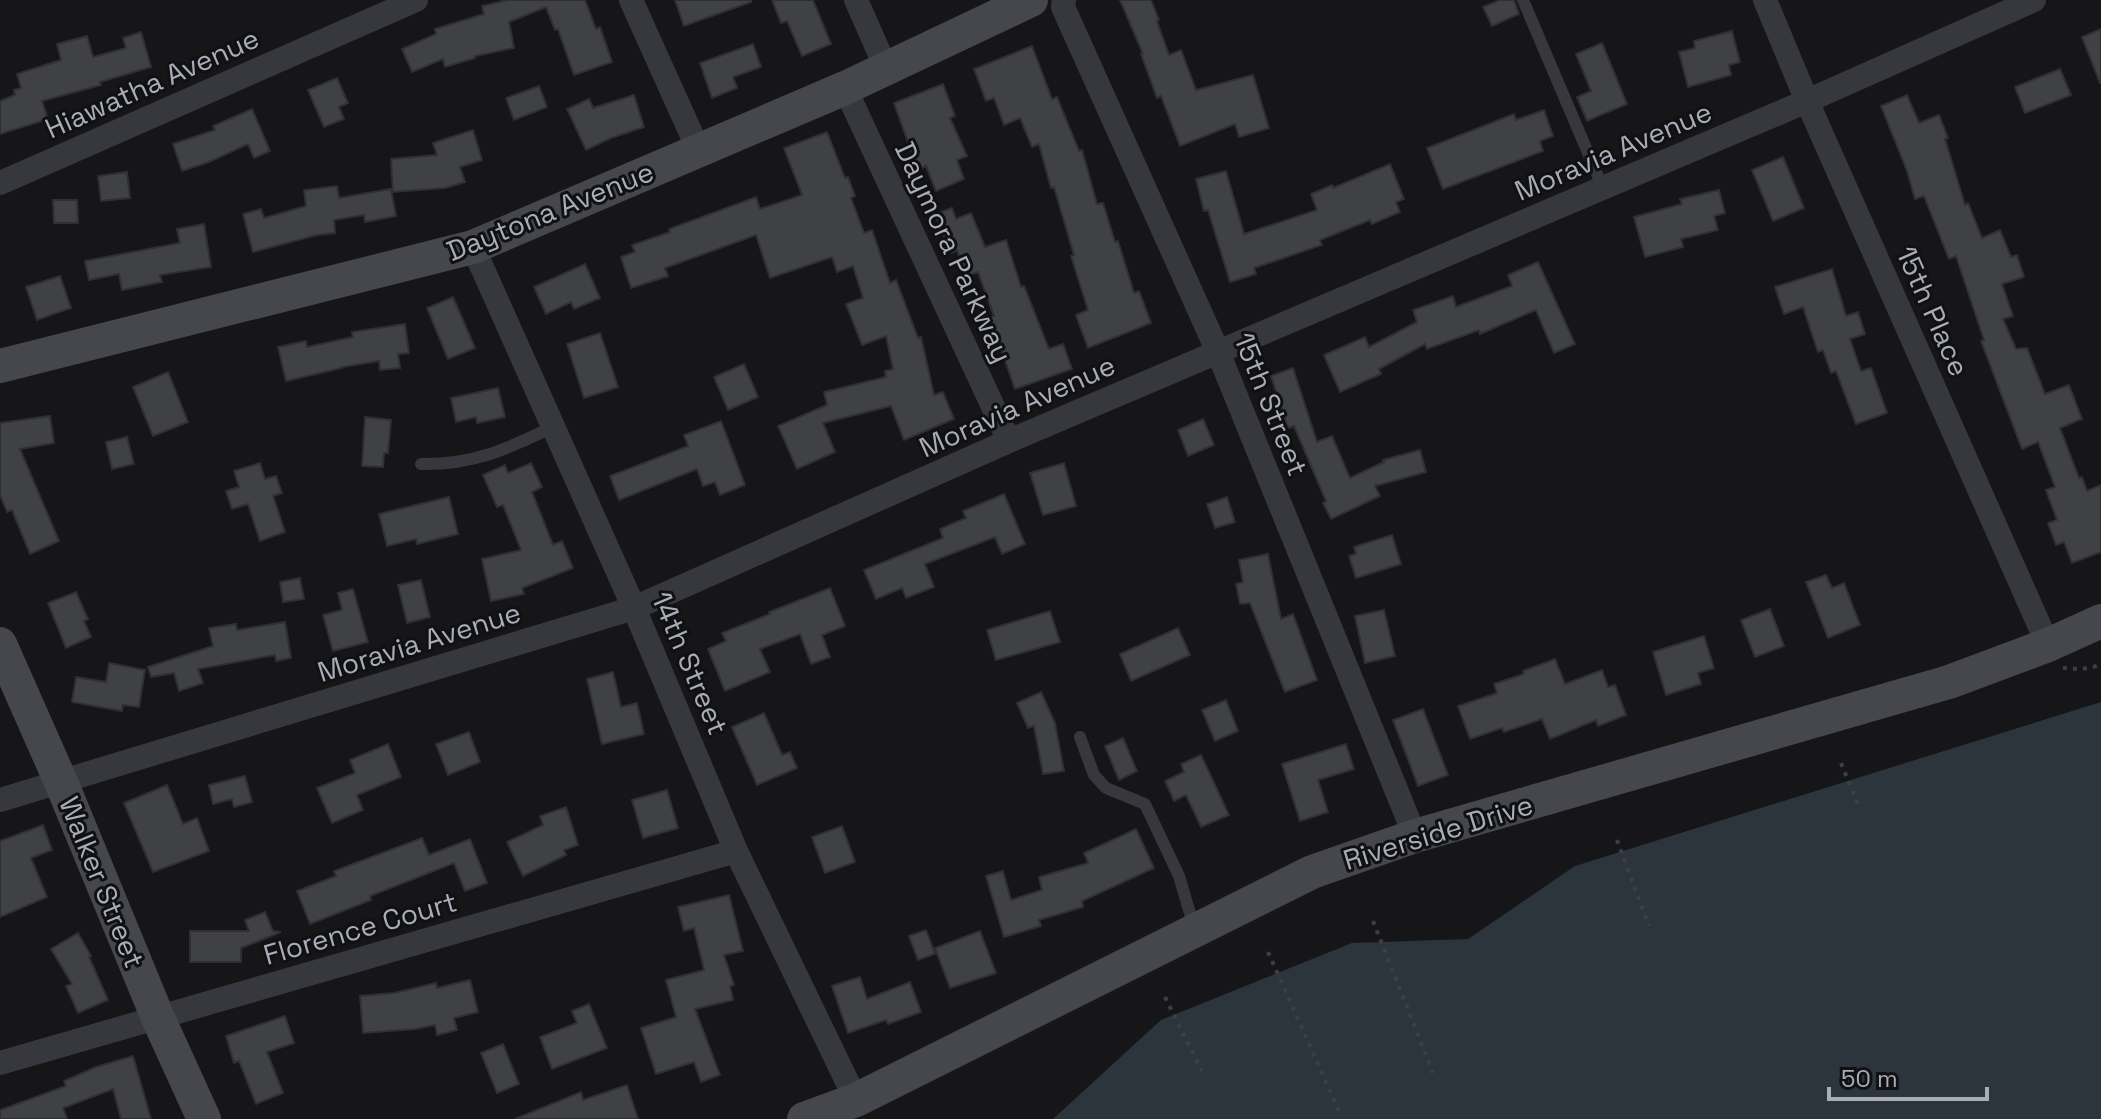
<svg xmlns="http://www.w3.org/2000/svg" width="2101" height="1119" font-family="'Space Grotesk',sans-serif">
<rect width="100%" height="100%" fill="#161618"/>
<path fill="#2c353c" d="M2101,702V1119H1053L1161,1020L1352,943L1468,939L1575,866Z"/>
<path fill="#404145" stroke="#303034" stroke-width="2" d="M508,0H585L596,29L600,27L612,62L574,75L558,29L555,30L546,7L509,22L514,48L475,56V58L445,67L443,59L412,72L402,49L436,34L435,29L484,14L482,6Z
M675,0H751V2L684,26Z
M772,0H813L831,44L802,56L787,21L781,23Z
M1120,0H1151L1159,20L1157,21L1169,55L1181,50L1196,90L1253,75L1269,128L1239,137L1235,124L1180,146L1161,96L1157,98L1141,54H1143Z
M1500,0H1514L1519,14L1492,26L1483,7Z
M2101,29V83H2100L2082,37Z
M1732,31L1740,62L1729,65L1731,75L1688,87L1679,52L1695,48L1694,41Z
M141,32L151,67L100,82L101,85L42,101L48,119L0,134V101L15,95L14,90L21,88L17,74L61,60L57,44L87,36L93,57L126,48L123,38Z
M1602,43L1627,104L1587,121L1577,97L1591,91L1576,54Z
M753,44L761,67L733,77L737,88L712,98L700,63Z
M1032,46L1052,99L1057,97L1079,151L1082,150L1097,204L1103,203L1115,242L1118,241L1134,293L1139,291L1151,323L1088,348L1076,315L1088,310L1071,256L1074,255L1054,187L1051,188L1039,144L1032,147L1020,118L1004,125L994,98L986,101L974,69Z
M2060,69L2071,95L2025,113L2015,87Z
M337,78L348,103L339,107L344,119L324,127L308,90Z
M943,84L955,116L950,118L967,156L957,160L964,179L936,191L926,166L918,170L894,103Z
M539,86L547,107L514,120L506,98Z
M634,95L644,127L611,138L586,150L567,109L589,99L593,108Z
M1907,95L1919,123L1939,115L1948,138L1945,139L1965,205L1968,203L1982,238L2000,230L2011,257L2017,255L2024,277L2002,284L2013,316L2003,319L2016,349L2027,348L2045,394L2069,385L2082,419L2060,428L2079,478L2082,477L2087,491L2101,485V552L2072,563L2064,542L2056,545L2048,523L2057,520L2046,490L2055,487L2038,442L2022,449L1981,341L1984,340L1956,256L1949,259L1924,196L1915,199L1907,171L1881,106Z
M252,109L270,151L254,158L248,144L209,162L182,171L173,144L215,130L213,126Z
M1544,110L1553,136L1540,141L1543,151L1443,189L1427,148L1514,114L1516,120Z
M473,130L482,160L460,167L465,182L445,188L393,192L391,159L437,155L433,143Z
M827,132L845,178L848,177L855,196L851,198L864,233L872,230L890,283L896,280L918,338L921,337L934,395L943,392L954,419L904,440L891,406L823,423L835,452L797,469L778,426L827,405L824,392L886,377L885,371L893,369L886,336L862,345L846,304L863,298L853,266L837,272L832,257L770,278L756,235L665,268L668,276L631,288L621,257L635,252L632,245L670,232L669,229L756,197L760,209L802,195L784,148Z
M1783,157L1804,208L1773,221L1752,170Z
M1390,164L1404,199L1396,202L1400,212L1372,224L1370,220L1320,240L1322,245L1254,268L1256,274L1230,282L1208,210L1204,211L1196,179L1226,171L1244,234L1317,210L1311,194L1332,185L1333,188Z
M127,172L130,198L101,201L98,176Z
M337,186L339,198L391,189L396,216L365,222L364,215L334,220L335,233L317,235L253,252L243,214L261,209L264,218L306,206L304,190Z
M1719,190L1725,213L1714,216L1718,230L1681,239L1683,247L1645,257L1634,217L1682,204L1680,199Z
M53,200H77L78,223H54Z
M952,208L956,219L971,213L985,247L1006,240L1021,287L1024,286L1049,349L1063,344L1072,369L1015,389L997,338L993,339L985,319L994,316L978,272L966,276L957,250L951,253L935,214Z
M204,224L211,267L160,275L162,282L122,290L119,274L89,280L85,261L180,243L177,229Z
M1538,262L1575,344L1554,353L1536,310L1480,334L1479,330L1427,349L1425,344L1379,369L1381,374L1340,392L1324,355L1365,337L1369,347L1417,322L1413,310L1453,296L1456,307L1512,286L1508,275Z
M585,264L600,298L574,309L571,302L546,314L534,287Z
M1832,269L1846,316L1858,312L1865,334L1850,339L1861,371L1871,368L1887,413L1856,424L1836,371L1831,373L1823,350L1818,352L1803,307L1784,314L1775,287Z
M60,276L71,308L37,320L26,287Z
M453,297L475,348L448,359L427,308Z
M405,324L409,353L398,354L400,368L380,370L379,361L342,367V368L286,381L278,347L306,341L307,347L353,337L352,332Z
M600,333L618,387L584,398L567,344Z
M744,364L758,397L728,410L714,377Z
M1293,368L1317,442L1332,436L1350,478L1384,462L1383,460L1420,450L1426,472L1375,486L1380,496L1331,519L1323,503L1326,501L1294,426L1288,428L1271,376Z
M168,372L188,422L153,436L133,387Z
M498,388L505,417L477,423L476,417L456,422L451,398Z
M50,416L54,443L20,449L59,541L30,554L12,510L7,512L0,495V423Z
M365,417L391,420L388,453H384L383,467L362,466Z
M1203,419L1214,445L1188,456L1178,430Z
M721,421L745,485L720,495L715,482L703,486L697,469L619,500L610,476L688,446L684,435Z
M127,437L134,464L112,469L106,442Z
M260,463L265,479L276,476L282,493L273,496L285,532L260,541L248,504L232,509L226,491L239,487L234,471Z
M531,463L542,487L532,492L553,545L562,541L573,568L522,588L524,594L491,601L482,559L521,550L503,505L497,507L483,475L505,465L508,473Z
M1064,463L1076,506L1043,515L1030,473Z
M1004,494L1025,544L1002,554L995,537L925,564L934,587L906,598L902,588L876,599L864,570L943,538L940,529L966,518L963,511Z
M449,497L458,534L417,544L416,539L387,546L379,514Z
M1227,497L1235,522L1215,528L1207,504Z
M1392,535L1401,564L1356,578L1349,556L1356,554L1354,547Z
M1268,554L1281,619L1293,614L1317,680L1285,692L1250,603L1240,604L1236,584L1243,582L1239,560Z
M1826,575L1832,588L1844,583L1860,625L1828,638L1806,582Z
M300,578L304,599L283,602L280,582Z
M421,580L430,617L407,623L398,585Z
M830,588L845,626L822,635L830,657L811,664L800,634L760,649L770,672L725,691L708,649L726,641L722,633L770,614L769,612Z
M353,589L368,642L333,651L323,615L342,610L338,593Z
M76,592L88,619L84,621L91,637L66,648L48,603Z
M1770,609L1784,646L1755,657L1741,620Z
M1384,610L1395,656L1365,663L1355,616Z
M1050,611L1060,642L996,660L987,630Z
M285,622L291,658L276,661L275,655L198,669L203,683L179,691L174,673L151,677L148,667L213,646L209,628L236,624L237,630Z
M1178,628L1190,655L1131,681L1120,654Z
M1704,636L1714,668L1698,673L1701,684L1666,695L1653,652Z
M1555,659L1565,684L1602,670L1608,687L1615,685L1626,715L1598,726L1596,720L1550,739L1542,719L1504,732L1502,728L1470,739L1458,706L1497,693L1494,684L1524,674L1523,671Z
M109,663L145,670L139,707L123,705L122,711L72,702L76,677L106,682Z
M613,672L621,707L637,703L644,734L602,744L587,679Z
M1041,692L1055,723L1064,771L1043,774L1034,726L1028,728L1017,703Z
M1226,700L1238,731L1215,741L1202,710Z
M1423,709L1448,775L1418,786L1393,720Z
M764,713L782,755L790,752L797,768L757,785L732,727Z
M469,732L480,762L448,775L436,744Z
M1123,738L1137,771L1119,780L1105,746Z
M388,744L401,777L357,795L363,810L332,823L317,788L355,773L350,760Z
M1346,744L1354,769L1318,780L1328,812L1300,821L1282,764Z
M1201,755L1229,815L1201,827L1186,795L1174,801L1165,781L1184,772L1181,764Z
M245,776L252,802L234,807L232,799L213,804L209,785Z
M167,785L183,824L197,818L209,851L153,872L124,803Z
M667,790L678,828L643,838L632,800Z
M566,807L578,845L564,850L566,855L523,876L507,842L543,825L540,816Z
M43,825L52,850L31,858L47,897L0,917V841Z
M842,826L855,862L825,873L812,837Z
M1136,829L1154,868L1082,901L1083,907L1039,920L1041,926L1004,937L986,876L1003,871L1011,900L1042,890L1039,877L1088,863L1084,853Z
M422,838L429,855L470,839L487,883L465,891L454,863L370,896L371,900L310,924L297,891L336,876L334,871Z
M729,895L743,951L724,955L734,985L730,986L733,1000L695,1009L720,1075L701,1082L694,1062L656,1074L641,1028L676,1017L666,980L704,970L694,928L684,931L678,907Z
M265,912L273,931L281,932L241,948V962H190V931H249L245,920Z
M926,930L935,954L918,960L909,936Z
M980,931L996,973L950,988L935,948Z
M78,933L91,956L89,957L108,1000L78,1013L66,986L72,984L51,949Z
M860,977L867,999L910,982L921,1012L888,1024L886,1020L848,1033L832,986Z
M470,980L478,1012L454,1018L457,1030L437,1035L435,1025L416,1029L363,1033L360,996L394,993L436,983L437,988Z
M589,1004L607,1048L552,1069L540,1037L577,1023L572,1011Z
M285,1016L294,1043L267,1052L283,1093L256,1104L239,1061L234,1063L226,1036Z
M503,1044L519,1084L497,1093L481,1053Z
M133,1056L151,1119H121L113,1089L63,1108L67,1119H0V1110L66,1086L64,1081L96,1067Z
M627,1085L638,1119H515L581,1092L583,1100Z"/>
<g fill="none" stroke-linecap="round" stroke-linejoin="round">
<path stroke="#3d3f44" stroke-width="4" stroke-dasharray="4 6" stroke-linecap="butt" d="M2063,668C2075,669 2090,670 2101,664
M1841,763L1860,809
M1617,840L1649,926
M1373,921L1433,1073
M1268,952L1341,1116
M1165,997L1202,1071"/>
<path stroke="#37383d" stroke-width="12" d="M1523,0L1603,188
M421,464C474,465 507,449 553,427
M1080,737L1094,775L1106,788L1145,804L1179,876L1194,927"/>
<path stroke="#37383d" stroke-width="24" d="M631,0L699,151
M856,0L886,68
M1064,0L1063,7L1218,352L1415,836
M1765,0L1807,101L2048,645
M845,88L1009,441
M0,183L416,0
M473,247L634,608L736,851L856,1100
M0,800L634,608L1009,441L1807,101L2034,0
M0,1063L736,851"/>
<path stroke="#45474d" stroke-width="34" d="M0,366L473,247L845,88L1031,0
M0,644L61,782L158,1018L204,1119
M804,1119L856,1100L1312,872L1415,836L1949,682L2048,645L2101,621"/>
</g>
<g text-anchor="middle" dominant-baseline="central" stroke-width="6" stroke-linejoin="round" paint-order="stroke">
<g font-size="28" fill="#a8adb8" stroke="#111113">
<text transform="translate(152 83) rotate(-24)">Hiawatha Avenue</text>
<text transform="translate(1613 151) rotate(-23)">Moravia Avenue</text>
<text transform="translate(550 211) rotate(-22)">Daytona Avenue</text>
<text transform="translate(954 252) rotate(65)">Daymora Parkway</text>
<text transform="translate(1933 311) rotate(66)">15th Place</text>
<text transform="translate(1271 404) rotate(68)">15th Street</text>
<text transform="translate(1017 406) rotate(-24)">Moravia Avenue</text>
<text transform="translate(419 642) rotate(-17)">Moravia Avenue</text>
<text transform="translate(690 663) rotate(67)">14th Street</text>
<text transform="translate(1438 832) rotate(-17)">Riverside Drive</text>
<text transform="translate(102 882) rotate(68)">Walker Street</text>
<text transform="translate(360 928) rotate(-16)">Florence Court</text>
</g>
</g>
<path d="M1829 1087v12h158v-12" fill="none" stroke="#a8adb8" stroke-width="4"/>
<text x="1841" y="1087" font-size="24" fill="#a8adb8" stroke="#111113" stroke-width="6" paint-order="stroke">50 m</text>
</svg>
